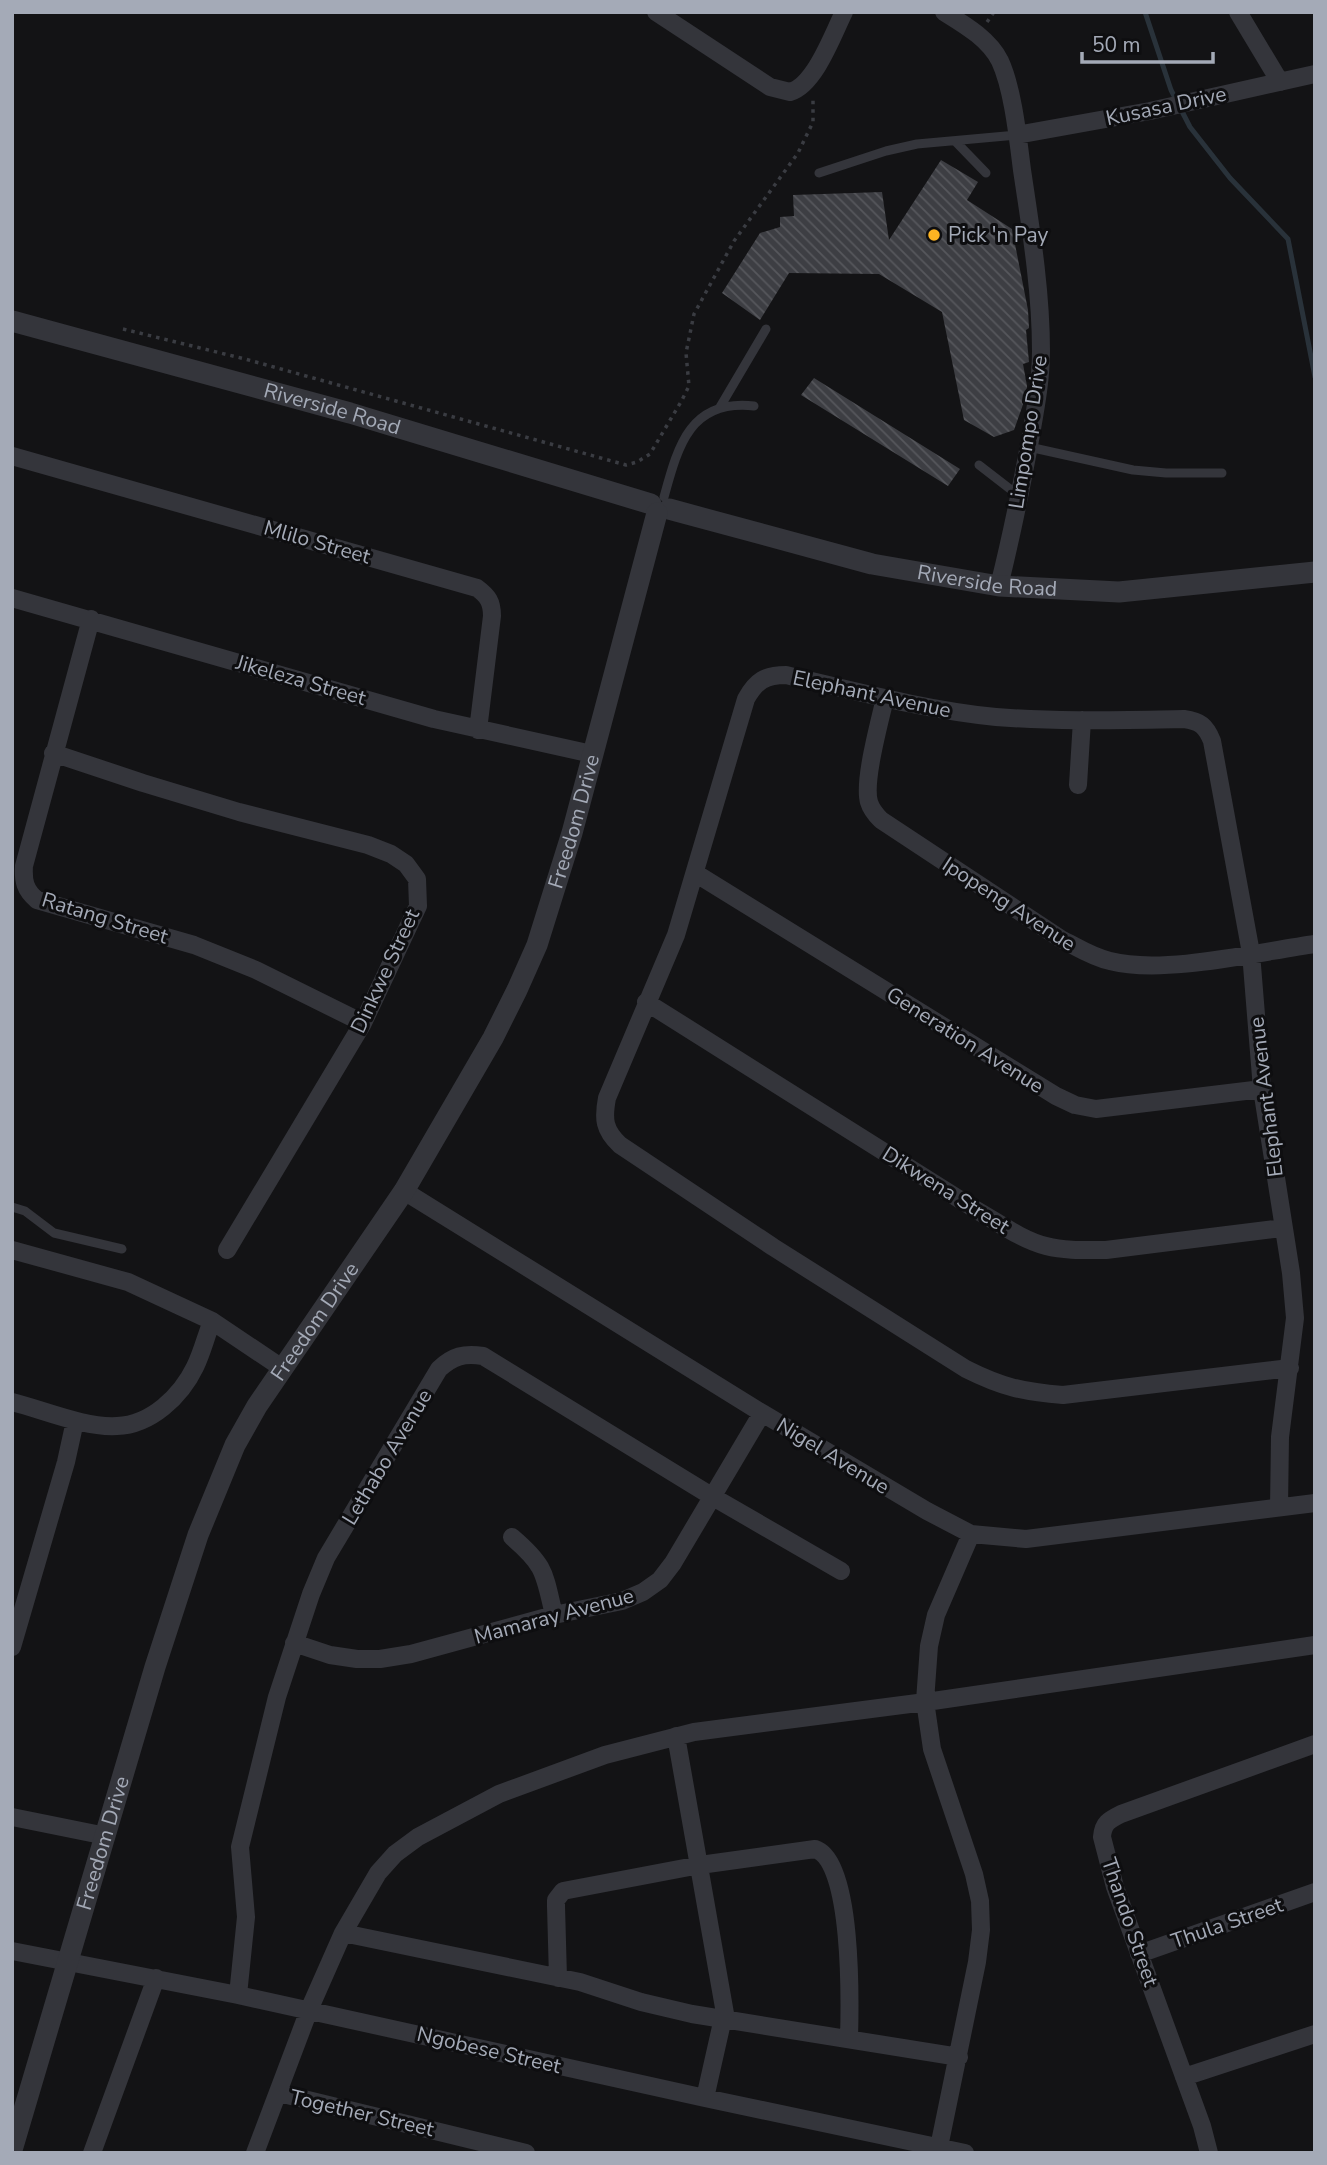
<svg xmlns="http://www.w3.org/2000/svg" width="1327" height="2165" font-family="'Nunito Sans',sans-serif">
<defs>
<pattern id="building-back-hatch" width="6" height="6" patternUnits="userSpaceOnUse" patternTransform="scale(1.75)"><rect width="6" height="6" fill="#3d3e43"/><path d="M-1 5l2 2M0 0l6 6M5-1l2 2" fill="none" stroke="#56575c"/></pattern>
</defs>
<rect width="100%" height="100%" fill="#131315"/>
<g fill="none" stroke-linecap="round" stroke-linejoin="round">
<path stroke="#29323a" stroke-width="5" d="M1145,12L1171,90L1190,127L1230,178L1288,239L1315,377"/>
</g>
<path fill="url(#building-back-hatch)" d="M941,160L978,182L967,200L1012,229L1028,310L1029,328L1026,330L1029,362L1023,364L1027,386L1026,396L1014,430L994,437L964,420L942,312L879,274L789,273L760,320L722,293L760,233L780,227V217L794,216L793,195L882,192L889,240Z
M814,378L960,469L948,486L801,395Z"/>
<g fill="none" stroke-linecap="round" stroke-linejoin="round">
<path stroke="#3a3c42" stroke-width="3.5" stroke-dasharray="3.5 5" stroke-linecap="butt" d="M987,22L994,12
M123,329L245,359L626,465L637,462L650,454L682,400L689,386L686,353L694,314L734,241L798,153L813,122V97"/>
<path stroke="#34353b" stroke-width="9" d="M956,142L986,173
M819,173L886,151L917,144L1017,135
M720,407L766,329
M1029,447L1133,470L1166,473H1222
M979,465L1019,496
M664,497C678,446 690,399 754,406
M12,1207L25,1211L54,1233L122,1249"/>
<path stroke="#34353b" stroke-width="18" d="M656,12L770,87L790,92C815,85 833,34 844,12
M944,12C965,25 989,39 1000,61C1013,89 1018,139 1022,170C1031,230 1041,291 1041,351C1041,381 1035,411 1030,440C1021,489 1011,538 999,586
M1238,12L1280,82
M1017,135L1150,111L1315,74
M12,456L477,588C488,596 492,602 492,616L478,730
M12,598L434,719L592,754
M91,619L24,866C23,881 25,890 37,900L194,945L256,970L363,1023
M885,698C880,721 863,781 869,802C871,809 876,815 881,820L1061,939C1077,947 1092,957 1110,961C1164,975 1258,952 1315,944
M53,753L143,783L239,812L368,845L391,854L406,864L417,879L418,906L363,1023L227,1250
M1078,785L1082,720
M695,873L1056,1096L1075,1105L1096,1109L1262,1089
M646,1002L978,1211C999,1223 1022,1240 1046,1246C1066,1251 1086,1250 1106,1250L1282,1228
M404,1191L762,1413L927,1511L971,1534L1026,1539L1315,1503
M12,1250L128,1282L212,1321L282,1368
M12,1402C44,1410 85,1428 117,1426C151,1425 181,1396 195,1367C202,1353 206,1336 212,1321
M1279,1507L1280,1437L1295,1318L1291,1273L1262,1089L1251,953L1212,741C1206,726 1200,721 1184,719C1121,720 1059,722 996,717C925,710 855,691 786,675C765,675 756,681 746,699L676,935L607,1098C603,1119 604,1130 620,1145L773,1247L966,1369C1002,1387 1023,1392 1063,1395L1290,1368
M512,1537C546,1566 544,1573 554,1615
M294,1643L330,1655L357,1659H380L411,1654L554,1615L622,1601L643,1592L660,1580L673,1563L762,1413
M12,1647L66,1462L75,1421
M676,1736L726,2019
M12,1817L106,1836
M343,1933L580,1982L641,2002L692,2014L959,2057
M12,1951L238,1995L705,2098L965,2153
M1139,1954L1315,1892
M558,1978L556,1906V1900L563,1891L700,1865L815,1849C853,1860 850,2004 849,2039
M238,1995L246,1917L240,1847L277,1697L311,1594L326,1558L439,1369C453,1356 464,1353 483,1356L713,1497L841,1571
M1184,2077L1315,2034
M279,2093L526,2153
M705,2098L723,2018
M939,2147L977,1962L981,1930L980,1901L974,1874L932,1749L925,1701L929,1646L936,1615L971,1534
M92,2153L156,1978
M255,2153L309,2010L343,1933L378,1873L395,1854L418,1837L499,1794L605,1755L694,1732L933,1701L1315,1645
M1209,2153L1202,2126L1115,1887L1102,1837C1103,1823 1109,1820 1121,1814L1315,1744"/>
<g stroke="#34353b" stroke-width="21">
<path id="s1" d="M12,321L350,413L651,504"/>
<path id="s2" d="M669,509L872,564L999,586L1119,592L1315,572"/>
<path id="s3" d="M12,2150L155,1667L198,1535L235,1445L257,1406L404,1191L493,1038L517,990L537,945L572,833L657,513"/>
</g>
</g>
<circle fill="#feb422" stroke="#0e0e10" stroke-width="2.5" cx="934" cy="235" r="7"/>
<g text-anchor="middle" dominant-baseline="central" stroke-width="6" stroke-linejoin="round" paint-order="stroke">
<g font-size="21" fill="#a4aab7" stroke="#0e0e10">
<text transform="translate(1166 106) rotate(-12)">Kusasa Drive</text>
<text stroke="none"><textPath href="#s1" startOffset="332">Riverside Road</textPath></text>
<text transform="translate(1028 432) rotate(-81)">Limpompo Drive</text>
<text transform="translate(317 542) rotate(16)">Mlilo Street</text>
<text stroke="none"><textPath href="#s2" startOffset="327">Riverside Road</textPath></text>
<text transform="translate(301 680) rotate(16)">Jikeleza Street</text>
<text transform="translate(872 694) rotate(12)">Elephant Avenue</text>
<text stroke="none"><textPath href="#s3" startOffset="1454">Freedom Drive</textPath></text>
<text transform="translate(1009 904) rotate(33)">Ipopeng Avenue</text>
<text transform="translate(105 918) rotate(17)">Ratang Street</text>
<text transform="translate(385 971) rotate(-65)">Dinkwe Street</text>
<text transform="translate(965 1040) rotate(32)">Generation Avenue</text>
<text transform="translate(1266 1097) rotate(-97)">Elephant Avenue</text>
<text transform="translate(946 1190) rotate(32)">Dikwena Street</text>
<text stroke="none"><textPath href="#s3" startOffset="887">Freedom Drive</textPath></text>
<text transform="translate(833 1456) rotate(31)">Nigel Avenue</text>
<text transform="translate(387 1457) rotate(-59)">Lethabo Avenue</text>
<text transform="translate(554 1616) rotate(-15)">Mamaray Avenue</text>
<text stroke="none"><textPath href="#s3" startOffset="320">Freedom Drive</textPath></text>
<text transform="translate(1130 1922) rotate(71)">Thando Street</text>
<text transform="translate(1227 1923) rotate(-19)">Thula Street</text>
<text transform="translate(489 2050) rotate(13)">Ngobese Street</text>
<text transform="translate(362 2113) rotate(13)">Together Street</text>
</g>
<g font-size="21" fill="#a4aab7" stroke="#0e0e10" text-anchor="start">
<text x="948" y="235">Pick 'n Pay</text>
</g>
</g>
<rect width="1327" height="2165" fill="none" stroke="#a4aab7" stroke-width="28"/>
<path d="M1082 52v10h131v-10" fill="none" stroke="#a4aab7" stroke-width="3.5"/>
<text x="1092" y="52" font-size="21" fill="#a4aab7" stroke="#0e0e10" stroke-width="5" paint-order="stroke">50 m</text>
</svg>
